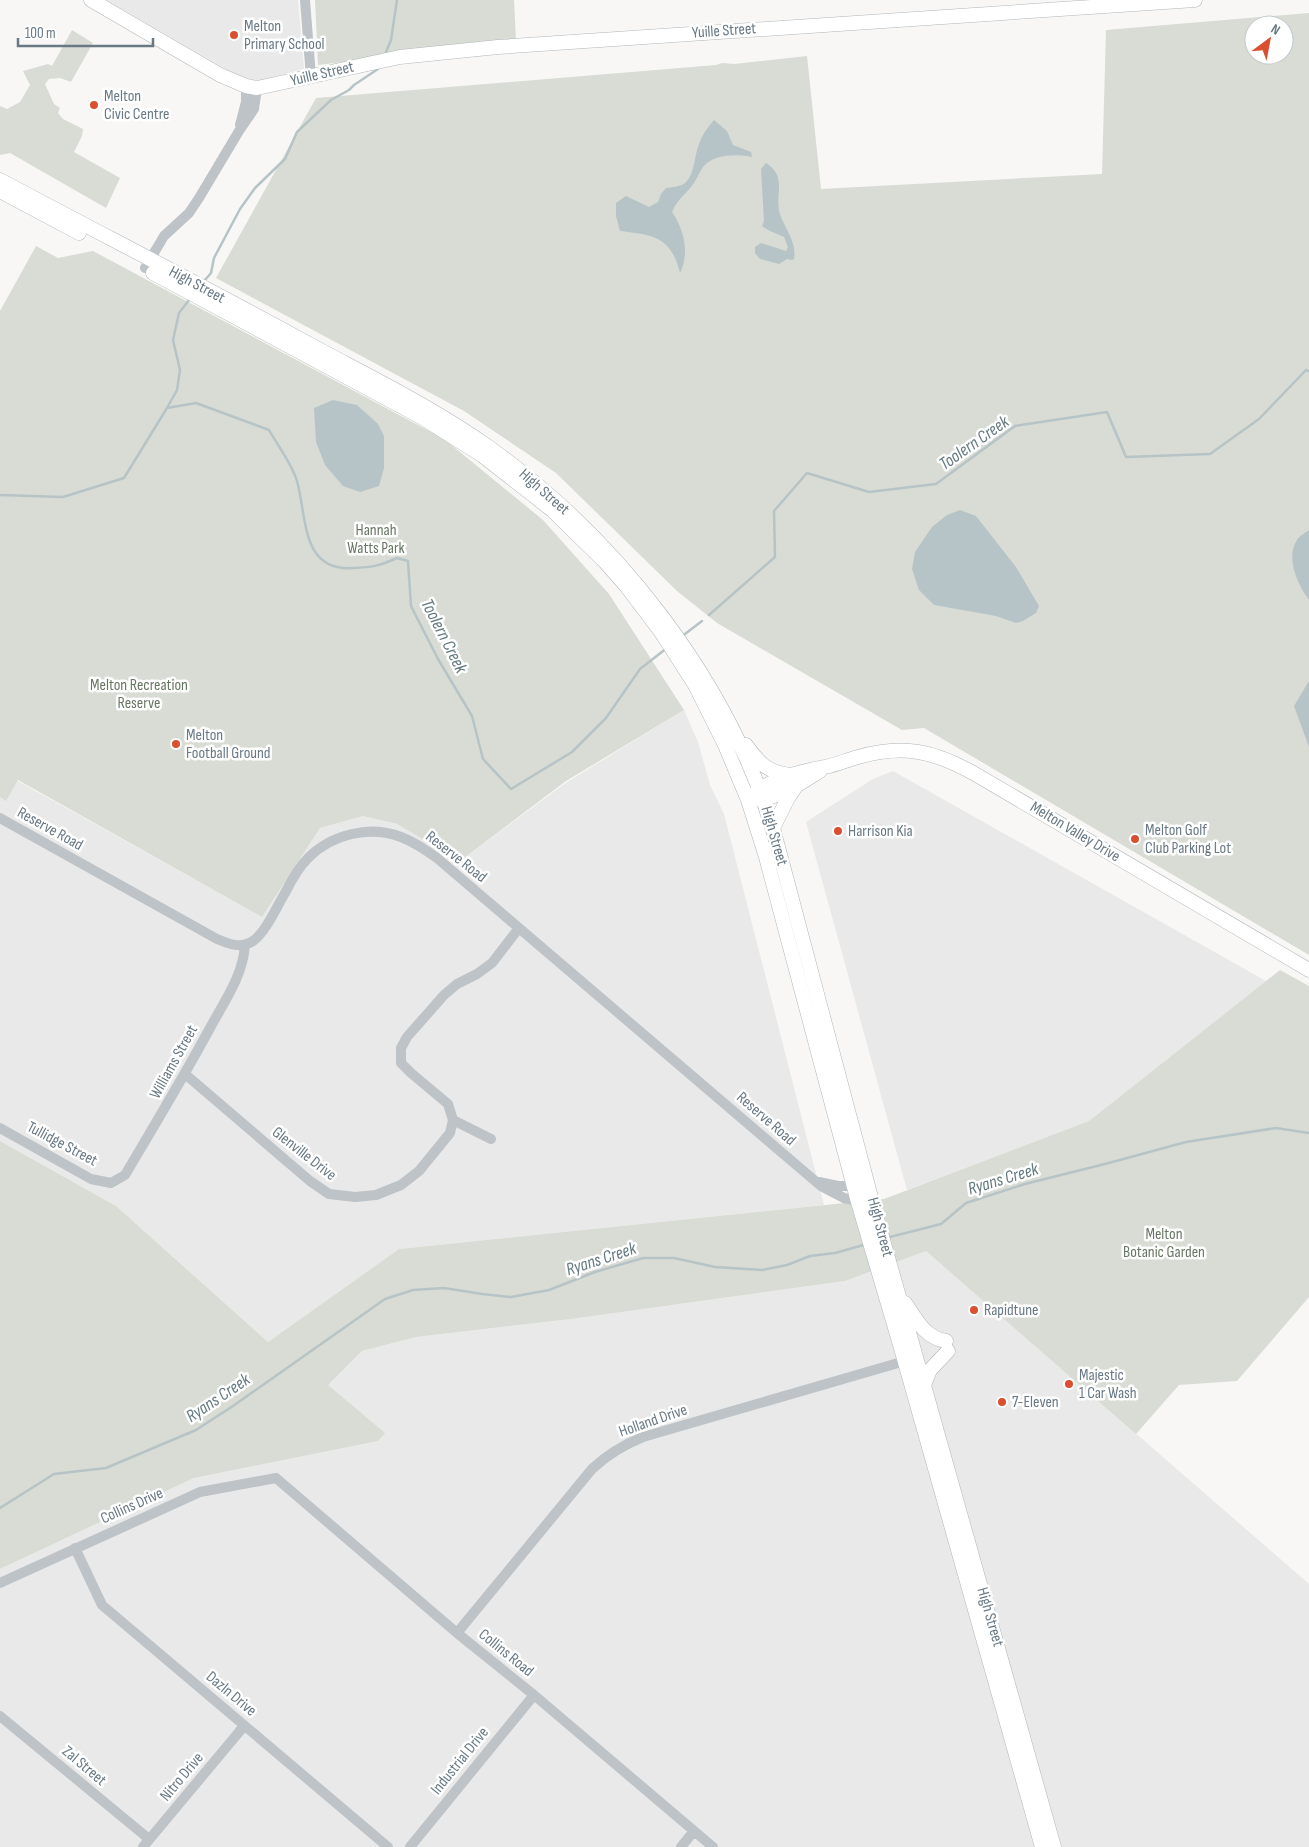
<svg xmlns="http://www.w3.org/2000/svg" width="1309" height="1847" font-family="'Sofia Sans Condensed',sans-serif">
<rect width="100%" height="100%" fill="#f8f7f5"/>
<path fill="#e8e9e8" d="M106,0H298L304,69L260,80L243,79Z
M684,710L698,742L710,785L724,814L824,1205L399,1249L268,1342L116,1206L0,1141V771L262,917L320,828L363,816L397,824L460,861L567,782Z
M893,771L1266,981L1089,1121L907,1190L806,822L873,779Z
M926,1251L1309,1584V1847H0V1569L194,1478L378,1441L384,1433L327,1385L362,1351L416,1337L571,1319L845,1281Z"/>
<path fill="#d8dcd4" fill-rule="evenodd" d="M315,0H514L516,41L318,65Z
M1309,13V955L924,728L902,730L717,623L677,591L556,473L464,411L216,278L316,98L716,65L722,63L734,64L807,56L821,189L1102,174L1106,30ZM1254,25H1284V55H1254Z
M72,30L93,43L71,82L60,78L49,79L45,84L54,104L60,108L58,113L63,119L83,129L82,136L74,152L120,178L106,208L10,153L0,155V106L7,109L20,102L30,85L23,71L48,64L52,66Z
M36,246L58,258L93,251L444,439L543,520L609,594L684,710L566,781L460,861L397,824L363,816L320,828L262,917L18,780L6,801L0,797V311Z
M1280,970L1309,986V1297L1237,1381L1179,1385L1136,1434L926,1251L845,1281L571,1319L416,1337L362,1351L328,1385L385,1433L378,1441L194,1478L0,1569V1141L116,1206L268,1342L399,1249L884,1199L1089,1121Z"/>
<path fill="#b6c4c7" d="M714,120L727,131L733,145L751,152L752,157C737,154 714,154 703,167C699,173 696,181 691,187C684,195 676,202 672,212C684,229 690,253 680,273C671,236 653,235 620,231L616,216V203L626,196L649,207L658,202L661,194L666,188C673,187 681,187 686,182C695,173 694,156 699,144C702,135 708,127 714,120Z
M766,163C771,166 777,172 778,178C781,189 776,200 780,214C785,230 797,241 794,259L792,260L787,259L779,264L760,259L755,253V247L761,243L786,251L788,247L784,237L768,230L762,226L764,221L761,169Z
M333,400L357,405L378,424L384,436V468L379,486L360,492L343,486L325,465L316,442L314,408Z
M960,510L976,516L1016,567L1039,606L1036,613L1023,621L1016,623L996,616L934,605L919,590L912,569L915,552L932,527L947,515Z
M1309,530V600C1298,585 1285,558 1297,540C1299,536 1305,533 1309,530Z
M1309,681V747L1294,706Z"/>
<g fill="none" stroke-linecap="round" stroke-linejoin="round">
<path stroke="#b6c4c7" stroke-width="2.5" d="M386,52L391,40L397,0
M205,280L211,273L214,258L240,209L255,188L285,159L297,132L331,100L349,90L354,85L378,69
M167,408L177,390L180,370L173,340L179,313L189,300
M0,495L63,497L124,478L167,408L196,403L269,430C277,444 293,466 297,481C307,517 301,572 353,568C374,567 379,566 397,558L408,561L411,606L438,659L472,716L483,759L511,789L572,752L606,718L640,669L667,648
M709,615L775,557L774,511L807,473L869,492L936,484L1015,426L1107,412L1126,457L1210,454L1259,419L1306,370L1309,371
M681,637L702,621
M886,1238L941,1224L966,1203L1025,1184L1105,1164L1186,1142L1276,1128L1309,1133
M0,1508L54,1474L106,1468L196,1430L233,1406L385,1299L413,1290L444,1288L482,1294L511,1297L549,1290L595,1272L643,1258H674L715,1267L762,1270L787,1265L810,1256L835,1253L867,1244"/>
<defs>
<path id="secondary" d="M91,0L220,75L246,86L257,88L400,57L498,47L1195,0
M0,180C103,235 207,288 309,344C370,377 434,408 490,448C618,540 725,677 773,828L872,1201L1054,1847
M0,191L79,233
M153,273L421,417L483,456L552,510L605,562L627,587L661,632L695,685L725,745L748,800L766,857L858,1202L901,1348L1042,1847
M746,745C759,763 767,772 790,775
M754,794C774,777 800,772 825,767C836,765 847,760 858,757C904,744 934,751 975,774L1309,970
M756,799C778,799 801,783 820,771
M773,828L788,798L796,786
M905,1303C916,1319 925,1338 946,1341
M924,1385L930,1370L948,1351"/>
</defs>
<use href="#secondary" stroke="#b1b7bb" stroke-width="15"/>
<path stroke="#bec3c7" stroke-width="10" d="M305,0L311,77
M240,125L246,102V86
M145,268L164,236L189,213L199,198L239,131L254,109L257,88
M0,818L217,939C229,944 241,949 253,941C266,932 277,906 285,893C291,881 299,867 308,858C332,834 370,825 401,837C414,842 426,850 437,858L821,1186L844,1198L862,1202
M185,1074L310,1181L329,1194L355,1197L376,1195L401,1185L419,1171L450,1133L453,1120L448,1104L411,1073L401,1063V1048L407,1037L444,995L457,984L477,974L492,963L519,928
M453,1120L491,1139
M0,1128L91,1179L111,1183L125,1175C154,1126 183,1078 210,1028C224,1002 243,976 245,945
M819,1182L838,1186H859
M75,1548L102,1605L388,1847
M0,1583L200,1492L276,1478L457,1633L534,1695L713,1847
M457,1633L592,1469C608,1454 623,1445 643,1437L905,1361
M0,1716L149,1839
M143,1847L244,1726
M410,1847L534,1695
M681,1847L694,1831"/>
<use href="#secondary" stroke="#fff" stroke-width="14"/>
</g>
<g fill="#db4f31" stroke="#fff" stroke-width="2">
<circle cx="234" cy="35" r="5"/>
<circle cx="94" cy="105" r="5"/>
<circle cx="176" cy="744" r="5"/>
<circle cx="838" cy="831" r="5"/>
<circle cx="1135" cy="839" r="5"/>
<circle cx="974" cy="1310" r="5"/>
<circle cx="1069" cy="1384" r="5"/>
<circle cx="1002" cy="1402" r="5"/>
</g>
<g text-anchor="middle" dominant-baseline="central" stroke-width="5" stroke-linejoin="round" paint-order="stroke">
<g font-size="16" fill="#687985" stroke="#fff" text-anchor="start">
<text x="244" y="26">Melton<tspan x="244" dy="18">Primary School</tspan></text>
<text x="104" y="96">Melton<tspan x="104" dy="18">Civic Centre</tspan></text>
<text x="186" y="735">Melton<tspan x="186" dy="18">Football Ground</tspan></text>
<text x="1145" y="830">Melton Golf<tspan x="1145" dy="18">Club Parking Lot</tspan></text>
<text x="848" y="831">Harrison Kia</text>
<text x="984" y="1310">Rapidtune</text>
<text x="1079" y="1375">Majestic<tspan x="1079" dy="18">1 Car Wash</tspan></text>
<text x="1012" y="1402">7-Eleven</text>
</g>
<g font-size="16" fill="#687985" stroke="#fff">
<text transform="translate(724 31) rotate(-4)">Yuille Street</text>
<text transform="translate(322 74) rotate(-13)">Yuille Street</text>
<text transform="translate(197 285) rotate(28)">High Street</text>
<text transform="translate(544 492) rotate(41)">High Street</text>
<text transform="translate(50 829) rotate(29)">Reserve Road</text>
<text transform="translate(1075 832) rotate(31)">Melton Valley Drive</text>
<text transform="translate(774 836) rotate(74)">High Street</text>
<text transform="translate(456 857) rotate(38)">Reserve Road</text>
<text transform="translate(174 1062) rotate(-61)">Williams Street</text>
<text transform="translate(766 1119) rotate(41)">Reserve Road</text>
<text transform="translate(62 1144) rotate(28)">Tullidge Street</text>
<text transform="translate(304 1154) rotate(38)">Glenville Drive</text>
<text transform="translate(880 1227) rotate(75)">High Street</text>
<text transform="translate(653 1421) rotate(-19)">Holland Drive</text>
<text transform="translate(132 1506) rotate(-24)">Collins Drive</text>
<text transform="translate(990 1617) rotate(74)">High Street</text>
<text transform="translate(506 1653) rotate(39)">Collins Road</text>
<text transform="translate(231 1694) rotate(40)">Dazln Drive</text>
<text transform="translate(460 1761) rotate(-51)">Industrial Drive</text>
<text transform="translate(84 1766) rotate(40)">Zal Street</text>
<text transform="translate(182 1777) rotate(-50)">Nitro Drive</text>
</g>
<g font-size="16" fill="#677763" stroke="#fff">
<text x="376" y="530">Hannah<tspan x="376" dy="18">Watts Park</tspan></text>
<text x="139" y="685">Melton Recreation<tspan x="139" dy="18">Reserve</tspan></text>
<text x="1164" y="1234">Melton<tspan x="1164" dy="18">Botanic Garden</tspan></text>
</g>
<g font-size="18" font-style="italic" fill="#637a80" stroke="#fff">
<text transform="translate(974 443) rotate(-35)">Toolern Creek</text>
<text transform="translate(444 636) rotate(63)">Toolern Creek</text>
<text transform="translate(1003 1179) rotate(-17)">Ryans Creek</text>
<text transform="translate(601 1259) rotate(-18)">Ryans Creek</text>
<text transform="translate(218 1398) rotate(-34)">Ryans Creek</text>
</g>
</g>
<g transform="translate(1269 40) rotate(32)"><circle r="24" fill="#ffffff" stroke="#c3c9ce"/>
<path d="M0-4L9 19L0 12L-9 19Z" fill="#db4f31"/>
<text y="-8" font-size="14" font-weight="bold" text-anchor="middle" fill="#687985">N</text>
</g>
<path d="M18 38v8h135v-8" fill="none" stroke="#687985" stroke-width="2.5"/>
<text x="25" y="38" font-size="15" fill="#687985" stroke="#ffffff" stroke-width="4" paint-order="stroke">100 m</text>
</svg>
